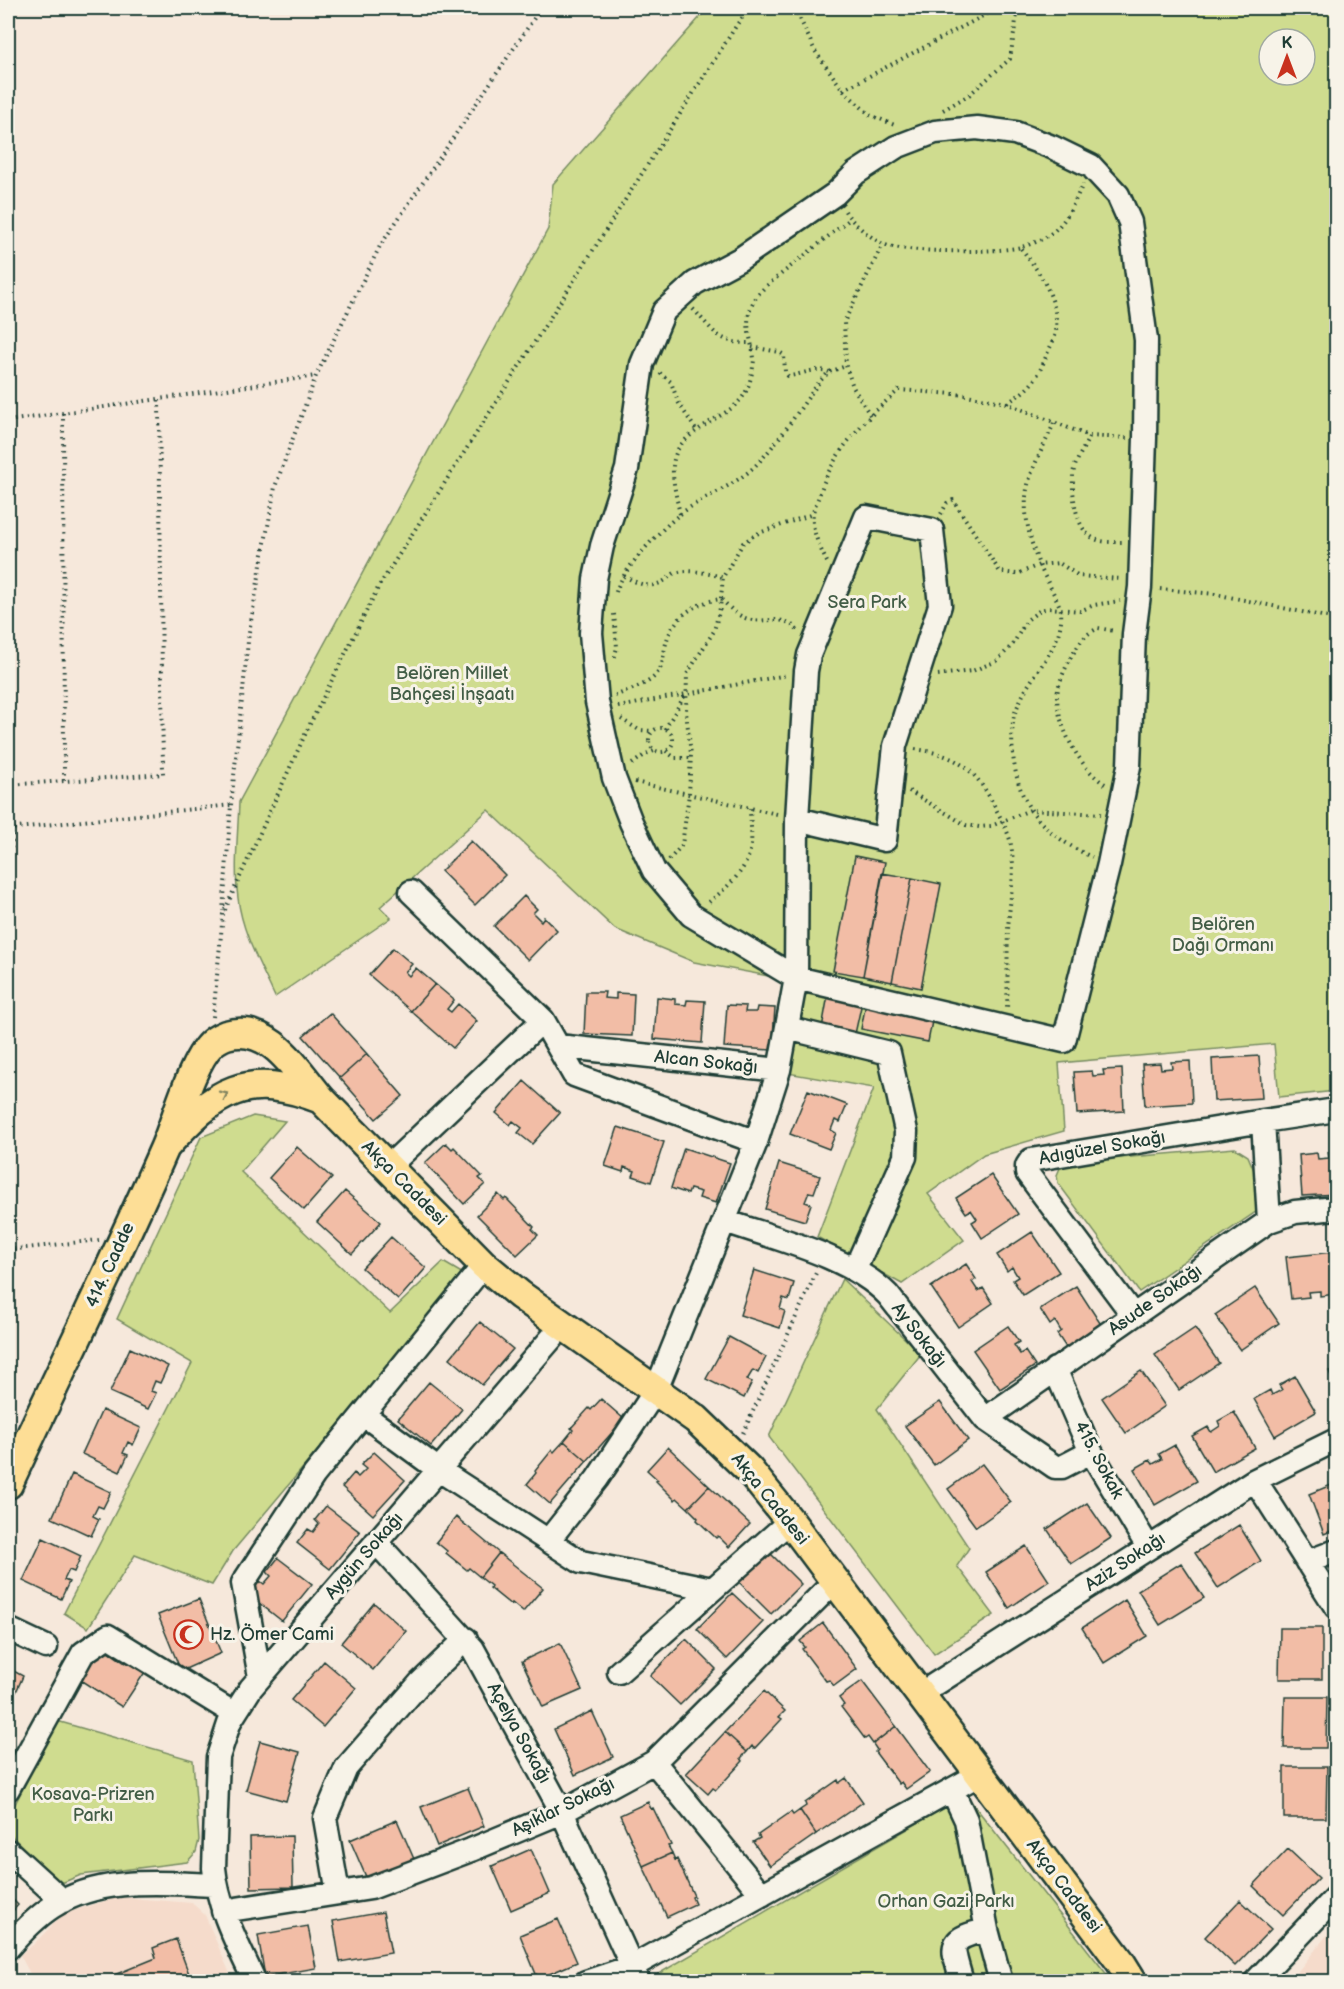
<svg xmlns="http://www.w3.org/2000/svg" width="1344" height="1989" font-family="'Balsamiq Sans',sans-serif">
<rect width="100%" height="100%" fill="#f6e8db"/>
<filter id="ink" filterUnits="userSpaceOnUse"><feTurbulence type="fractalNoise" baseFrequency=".0167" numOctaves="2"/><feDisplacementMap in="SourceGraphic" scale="12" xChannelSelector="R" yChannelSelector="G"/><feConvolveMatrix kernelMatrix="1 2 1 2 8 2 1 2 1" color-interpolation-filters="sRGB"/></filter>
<g filter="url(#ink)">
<path fill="#f5dbcb" d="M118,1897L192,1903L205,1915L233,1981H34L20,1955L34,1944L63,1914Z
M1336,1924V1981H1290Z"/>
<path fill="#cfdc8f" stroke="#778c62" stroke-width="1.5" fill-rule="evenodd" d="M708,8H1336V1091L1279,1097L1274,1044L1059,1063L1064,1131L984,1154L928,1194L964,1240L902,1284L817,1237L874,1088L776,1071L789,980L694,962L615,929L488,810L380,907L391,918L275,997C261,966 242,933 238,898C234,867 238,834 239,802L548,229L553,184ZM1269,39H1305V75H1269Z
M253,1116L285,1121L241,1172L390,1313L443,1262L465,1275L233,1551L212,1585L135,1555L88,1628L64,1613L192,1363L117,1319L201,1137Z
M1235,1148L1248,1156L1260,1185L1257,1211L1139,1292L1058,1183L1057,1175L1060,1168L1073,1162Z
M842,1279L921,1354L877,1409L969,1548L957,1566L994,1615L934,1654L769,1437Z
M57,1721L193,1760L199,1840L196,1852L187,1862L81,1875L59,1884L9,1833L8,1818Z
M966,1795L1112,1981L656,1982L653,1977Z"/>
<path fill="#f2bda6" stroke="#1f3d34" stroke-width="1.5" d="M471,841L505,875L475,905L441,871Z
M855,856L885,862L863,976L833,971Z
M882,873L912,878L892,982L863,976Z
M912,878L941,884L921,988L892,982Z
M524,896L537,909L533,913L541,921L544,917L557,930L528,960L494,926Z
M393,948L412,964L405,972L409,976L416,968L435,984L411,1011L369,975Z
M435,984L454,1000L447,1009L451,1012L458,1004L477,1021L453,1048L411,1011Z
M586,992H605L604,998L616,999V993L634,994L632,1036L584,1034Z
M828,995L862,1002L855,1034L822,1028Z
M657,997L675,999V1004L686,1005L687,1000L705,1001L702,1043L654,1039Z
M866,1003L933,1016L928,1042L861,1029Z
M727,1005L746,1006L745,1012H756L757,1007L775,1008L772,1050L724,1047Z
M330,1013L367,1054L340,1078L303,1036Z
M367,1054L403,1096L376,1119L340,1078Z
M1259,1056L1262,1098L1214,1101L1212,1059Z
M1190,1061L1192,1103L1145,1106L1142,1064L1160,1063L1161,1069L1172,1068L1171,1062Z
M1122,1069L1124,1111L1077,1114L1074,1072L1092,1071L1093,1076L1104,1075L1103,1070Z
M524,1081L560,1113L532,1144L518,1133L522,1128L513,1121L510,1125L496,1113Z
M808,1090L847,1105L840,1122L835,1120L831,1130L836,1133L829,1149L790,1134Z
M618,1127L664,1142L651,1182L633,1176L635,1171L624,1167L623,1172L605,1166Z
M446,1143L452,1149L454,1147L482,1176L479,1178L485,1184L464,1204L425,1163Z
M297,1147L332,1178L304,1210L269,1178Z
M684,1148L730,1163L716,1203L699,1198L701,1192L690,1189L688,1194L671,1188Z
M1336,1151V1194L1302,1196L1299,1155L1317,1153L1318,1159L1329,1158L1328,1152Z
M779,1163L820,1176L814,1193L809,1192L805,1202L811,1204L805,1221L765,1209Z
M991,1175L1018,1214L982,1238L972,1222L977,1219L971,1210L966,1213L956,1198Z
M345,1191L381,1222L352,1254L317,1222Z
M498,1194L504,1200L506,1198L534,1227L532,1229L538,1235L517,1255L477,1215Z
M1032,1232L1059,1272L1023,1295L1013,1280L1018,1277L1012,1267L1007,1271L997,1255Z
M391,1237L426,1268L398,1300L362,1268Z
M1334,1252L1336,1294L1320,1296V1291L1308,1292L1309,1297L1291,1299L1286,1257Z
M966,1264L976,1279L972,1282L978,1291L983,1288L993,1303L958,1327L931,1287Z
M754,1270L794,1283L789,1300L783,1298L780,1309L785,1311L780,1328L740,1315Z
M1076,1286L1102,1326L1067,1349L1057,1334L1061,1331L1055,1321L1050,1325L1040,1309Z
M1255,1288L1279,1323L1240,1350L1215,1315Z
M480,1322L513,1349L482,1385L450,1358Z
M1008,1326L1019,1342L1014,1345L1020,1354L1025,1351L1035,1366L1000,1389L973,1350Z
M1195,1328L1219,1363L1179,1390L1155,1355Z
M729,1337L766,1357L758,1373L753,1370L747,1380L752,1382L744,1398L706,1379Z
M130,1348L168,1366L160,1383L155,1381L151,1391L156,1393L148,1409L110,1392Z
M1336,1369V1389L1329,1371Z
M1141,1371L1165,1406L1126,1433L1102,1398Z
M1295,1376L1316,1412L1275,1436L1254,1399L1270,1390L1272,1395L1282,1390L1279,1385Z
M429,1382L462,1409L431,1446L398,1419Z
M601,1399L624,1419L587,1461L564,1441L573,1430L571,1428L589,1408L591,1410Z
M940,1402L968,1440L934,1465L905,1426Z
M102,1410L141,1428L133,1445L128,1442L123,1453L128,1455L120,1472L82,1454Z
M1234,1412L1255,1448L1213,1472L1192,1436L1208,1427L1211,1432L1220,1426L1218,1421Z
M564,1441L587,1461L550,1504L527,1484L536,1473L535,1471L552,1450L554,1452Z
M1175,1445L1197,1481L1155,1505L1134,1469L1150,1460L1153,1464L1162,1459L1159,1454Z
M668,1447L709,1486L688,1508L677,1498L675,1500L656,1481L658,1480L647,1470Z
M374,1452L405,1480L373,1515L342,1487L354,1473L358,1477L366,1469L361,1465Z
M982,1464L1011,1502L976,1527L948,1489Z
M72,1474L111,1492L103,1508L98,1506L93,1516L99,1519L91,1536L52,1518Z
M1336,1483V1529L1324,1534L1309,1494Z
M709,1486L750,1524L729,1547L718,1536L716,1538L697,1520L698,1518L688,1508Z
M1087,1503L1111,1538L1071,1564L1047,1529Z
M326,1506L360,1532L330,1569L297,1543L308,1529L313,1532L319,1524L315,1520Z
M456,1517L499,1553L480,1577L469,1568L467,1570L446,1553L447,1551L436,1542Z
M1239,1525L1261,1561L1218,1588L1195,1553Z
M43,1538L81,1556L74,1572L69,1570L64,1580L69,1582L61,1599L23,1581Z
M1026,1546L1049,1581L1009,1608L986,1572Z
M765,1548L801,1584L771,1614L735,1578Z
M499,1553L543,1588L523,1612L512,1603L511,1605L490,1588L491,1586L480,1577Z
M278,1558L312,1584L282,1621L249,1595L260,1581L264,1584L271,1576L267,1572Z
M1181,1563L1204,1598L1160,1625L1138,1590Z
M732,1593L763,1622L727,1659L697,1629Z
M199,1599L221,1653L181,1671L158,1615Z
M1125,1600L1147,1636L1104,1663L1082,1628Z
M374,1603L406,1631L373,1670L341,1643Z
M823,1623L857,1669L834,1686L829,1680L826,1681L802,1649L805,1647L800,1641Z
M1280,1628H1322V1679H1279Z
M686,1639L716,1669L680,1705L650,1676Z
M560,1643L582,1690L543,1707L522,1661Z
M99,1645L125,1663L130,1654L149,1666L122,1707L77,1678Z
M324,1661L356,1688L323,1727L291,1700Z
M8,1668L23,1676L16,1692L11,1690L8,1696Z
M862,1681L896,1726L873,1744L868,1737L865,1739L841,1707L844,1705L839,1698Z
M764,1691L785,1711L779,1717L782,1719L754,1749L752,1746L747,1752L725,1732Z
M1285,1697H1327L1326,1748H1284Z
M592,1711L613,1757L575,1775L554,1729Z
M896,1726L930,1772L906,1789L901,1782L899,1784L875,1752L877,1750L873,1744Z
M725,1732L747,1752L741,1758L743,1761L716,1790L713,1788L708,1794L686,1774Z
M260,1741L300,1752L286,1801L246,1790Z
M1284,1767H1327L1326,1818H1284Z
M846,1778L863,1802L816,1834L800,1810L806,1806L805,1803L838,1780L839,1783Z
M468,1788L484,1826L437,1846L421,1807Z
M648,1802L651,1809L653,1808L671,1845L668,1846L672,1853L643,1866L620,1815Z
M800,1810L816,1834L770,1866L753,1842L760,1838L758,1835L791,1812L793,1815Z
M397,1820L414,1859L367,1879L350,1840Z
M292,1836L293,1887L251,1888L250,1837Z
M531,1849L550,1893L511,1910L492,1866Z
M1288,1849L1319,1878L1283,1915L1253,1886Z
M672,1853L675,1860L677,1859L694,1896L692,1897L695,1904L667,1917L643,1866Z
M8,1895L18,1905L8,1916Z
M1240,1900L1271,1929L1235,1966L1205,1937Z
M383,1912L391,1953L340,1962L333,1921Z
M558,1919L577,1962L538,1979L520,1935Z
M308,1926L316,1968L265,1977L258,1935Z
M176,1939L192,1982H97L156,1958L153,1948Z"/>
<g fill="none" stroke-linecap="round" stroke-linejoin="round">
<defs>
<path id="minor" d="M977,128L1015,133L1052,147L1091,166L1118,195L1130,222L1146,340L1145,438L1140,587L1134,634L1129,766L1109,864L1064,1041L796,978L691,915L654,871L631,822L614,778L597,702L591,633L595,579L602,546L627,469L642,364L664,311L695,283L740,259L835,194L856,173L896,147L935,132Z
M411,892L543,1020L574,1075L756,1142
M787,1028L889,1053L906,1131L905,1157L855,1269
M779,1070L796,978L797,819L806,671L809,655L866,517L932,530L940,605L895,746L885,840L797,819
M1263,1121L1336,1110
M388,1167L543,1020
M725,1221C776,1239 850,1256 888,1295L985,1419L1055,1467H1062L1091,1452
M1133,1315L1027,1173V1166L1031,1160L1263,1121L1269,1221
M1055,1369L1091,1452L1148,1547
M364,1415L439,1470L581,1562L712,1589
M985,1419L1269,1221L1295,1212L1336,1208
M1255,1480L1336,1607
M548,1541L597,1479L656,1390L756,1142L779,1070L558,1046
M376,1542L473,1649L562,1812L639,1982
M1307,1562L1336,1551
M8,1629L46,1647
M619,1672L790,1521
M260,1677L243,1583L314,1475L484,1265
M920,1694L1255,1480L1336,1440
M654,1762L762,1895
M8,1789L83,1653L108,1636L233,1713
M952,1790L966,1820L987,1930L1001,1982
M8,1851L63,1901
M338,1893L325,1818L346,1768L420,1683L466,1639
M223,1911L371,1888L471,1850L562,1812L654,1762L835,1581
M8,1948C21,1933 35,1918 52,1907C101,1876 161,1883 216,1885
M255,1982C238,1945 218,1909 214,1868L218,1757L230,1721L251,1688L562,1326
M586,1982L631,1967L980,1774
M962,1982C952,1946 945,1939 987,1930
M1255,1982L1336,1897"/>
<path id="major" d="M321,1099L484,1265L520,1295L696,1419L749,1470L790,1521L1120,1961L1133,1982
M8,1484C60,1372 115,1261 165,1147C176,1121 192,1062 211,1044C215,1040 221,1037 226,1035C270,1022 297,1071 321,1099C247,1070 215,1090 165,1147"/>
</defs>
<use href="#minor" stroke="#1f3d34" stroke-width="27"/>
<use href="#major" stroke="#1f3d34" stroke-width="33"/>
<path stroke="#1f3d34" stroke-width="4" stroke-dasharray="1.5 4.5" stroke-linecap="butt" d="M795,8L815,51L843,90L870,115L897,126
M1334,8L1336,15
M843,90L998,8
M943,110L969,95L1010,59L1018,8
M845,211C851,222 871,238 883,244C902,253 999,253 1021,247C1029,245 1040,241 1047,236C1066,225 1074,202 1083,184
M693,309C714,331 718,344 751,343
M752,347L779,352L784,355L785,372L788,376C803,375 815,366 829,372
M660,373L671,382L678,402L696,430
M1007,403C1031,388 1037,380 1047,354C1050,347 1055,339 1056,332C1059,299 1039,271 1020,247
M63,413L64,781
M870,415L853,387L846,366L844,322L883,244
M8,421L316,376
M1054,423C1046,442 1035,461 1029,481C1021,507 1029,537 1038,562C1042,573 1060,603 1061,611C1064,645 1035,669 1022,697C1019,704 1013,714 1013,722C1010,750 1015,787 1031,810C1044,830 1071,848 1092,857
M1089,437C1084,448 1074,463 1073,475C1072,493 1075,525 1090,536C1099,543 1111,542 1122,542
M680,514C666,453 669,446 723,414C734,407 743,400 748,387C751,379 753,369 754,360C754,353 751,344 750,337C745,316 750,302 765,287L850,219
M941,514L947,503L953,500L1000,572L1017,574L1039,565L1059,563L1079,576L1121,579
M827,562C820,548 811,530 813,513C814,508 817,501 819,496C833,451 864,420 899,390L967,395L1006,403L1089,436L1127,438
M624,576C637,583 649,590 664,581C668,579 671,575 675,573C689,568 709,574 723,577
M1160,589L1215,594L1336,619
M616,592C622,570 661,529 679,515C702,497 731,488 753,468C777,445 800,408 820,381L829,372L846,366
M614,614L617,647L614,660
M938,675L972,671L997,661L1013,644L1027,620L1040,610L1049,608L1080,611L1094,605L1120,601
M615,696C628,690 646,686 656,675C663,667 663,658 665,648C670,619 694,602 721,599C729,607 737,616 748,619C765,624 784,613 797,630
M618,707L787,675
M621,719L639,730L653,731
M649 740a12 12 0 1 1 24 0a12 12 0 1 1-24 0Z
M665,729L685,695
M915,749C960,755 977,771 997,811C1002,820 1007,830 1010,840C1017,870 1009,901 1008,931C1007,957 1008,983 1007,1009
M666,751L675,758H691
M632,764L646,754L654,751
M635,782L777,814
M1105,784C1080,769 1058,727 1057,697C1057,681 1075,646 1087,635C1090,632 1095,630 1098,628L1115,631
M8,785L163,774L159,399
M909,791L966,825L979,827L991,826L1030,810L1101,814
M231,805L249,632L275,487L316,376L380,246L541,8
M8,829L231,805L223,911
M669,860L682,845L689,794L691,754L686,712L687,674L714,631L720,608L723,577L743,543L756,534L813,514
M8,884L13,828
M709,902C725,889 745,873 750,851C753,838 750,821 750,808
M213,1017L223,914L309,726L379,586L738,23L750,8
M8,1250L99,1240
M743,1433L816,1273"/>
<use href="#minor" stroke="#f7f3e8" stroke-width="22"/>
<use href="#major" stroke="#fdde96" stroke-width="28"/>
</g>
<defs><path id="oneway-chevron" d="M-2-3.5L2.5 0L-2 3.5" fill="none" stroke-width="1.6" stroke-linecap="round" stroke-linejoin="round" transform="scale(1.5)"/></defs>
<use stroke="#838560" href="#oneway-chevron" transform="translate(224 1095) rotate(-26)"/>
</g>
<defs>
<symbol id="mosque-ring" viewBox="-11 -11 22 22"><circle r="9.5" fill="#f7f3e8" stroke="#c8321e" stroke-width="1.5"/><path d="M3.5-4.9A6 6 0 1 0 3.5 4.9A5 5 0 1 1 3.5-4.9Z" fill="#c8321e"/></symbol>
</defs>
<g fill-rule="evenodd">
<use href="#mosque-ring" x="172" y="1618" width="33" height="33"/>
</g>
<g text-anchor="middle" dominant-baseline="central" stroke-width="6" stroke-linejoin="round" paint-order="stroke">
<g font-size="18" fill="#425d46" stroke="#f7f3e8">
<text x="867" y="602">Sera Park</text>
<text x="452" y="673">Belören Millet<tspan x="452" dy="21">Bahçesi İnşaatı</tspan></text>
<text x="1223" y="924">Belören<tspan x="1223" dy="21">Dağı Ormanı</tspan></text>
<text x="93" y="1794">Kosava-Prizren<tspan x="93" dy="21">Parkı</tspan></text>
<text x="946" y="1901">Orhan Gazi Parkı</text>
</g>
<g font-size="18" fill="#1f3d34" stroke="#f7f3e8">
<text transform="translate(706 1062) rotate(6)">Alcan Sokağı</text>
<text transform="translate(1102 1148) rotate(-10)">Adıgüzel Sokağı</text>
<text transform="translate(404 1183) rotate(45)">Akça Caddesi</text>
<text transform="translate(110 1265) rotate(-65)">414. Cadde</text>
<text transform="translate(1155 1300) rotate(-35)">Asude Sokağı</text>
<text transform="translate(919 1335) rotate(52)">Ay Sokağı</text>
<text transform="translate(1099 1460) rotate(62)">415. Sokak</text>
<text transform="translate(770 1499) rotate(51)">Akça Caddesi</text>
<text transform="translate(364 1556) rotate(-49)">Aygün Sokağı</text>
<text transform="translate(1125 1562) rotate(-33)">Aziz Sokağı</text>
<text transform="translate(519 1733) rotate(61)">Açelya Sokağı</text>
<text transform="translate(563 1807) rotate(-26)">Aşıklar Sokağı</text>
<text transform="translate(1064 1886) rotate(53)">Akça Caddesi</text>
</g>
<g font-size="18" fill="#1f3d34" stroke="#f7f3e8" text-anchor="start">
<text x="210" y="1634">Hz. Ömer Cami</text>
</g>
</g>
<rect width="1344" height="1989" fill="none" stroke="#f7f3e8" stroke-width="30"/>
<rect x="15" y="15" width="1314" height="1959" fill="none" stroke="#1f3d34" stroke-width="2" filter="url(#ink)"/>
<g transform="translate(1287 57)"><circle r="28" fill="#f7f3e8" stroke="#a1aaa0" stroke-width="1.5"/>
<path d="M0-4.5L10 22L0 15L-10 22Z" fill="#c8321e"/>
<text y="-9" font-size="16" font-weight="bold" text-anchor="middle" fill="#1f3d34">K</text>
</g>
</svg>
